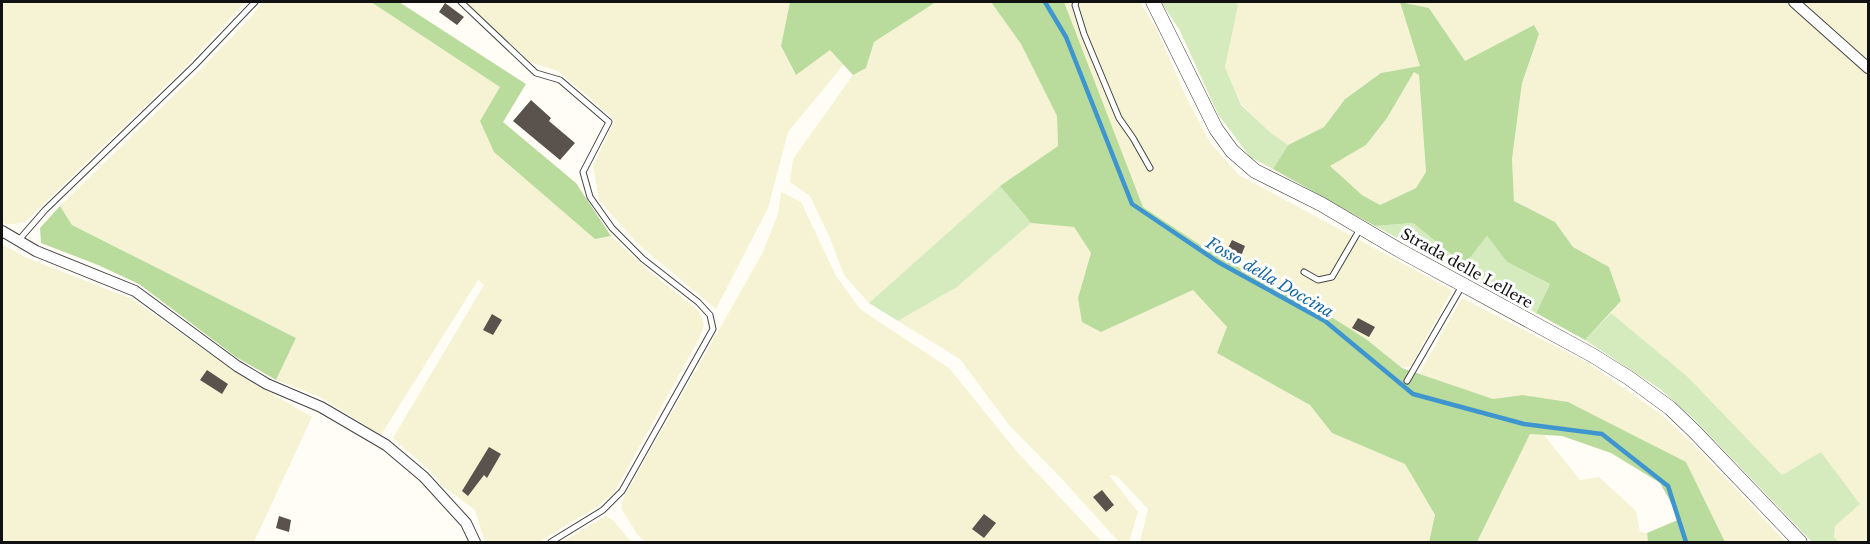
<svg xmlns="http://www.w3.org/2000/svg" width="1870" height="544" font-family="'Libre Baskerville',serif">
<rect width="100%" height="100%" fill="#fffdf5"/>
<path fill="#f6f3d4" d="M2,2H245L190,62L25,222L7,225L2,222Z
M263,2H371L501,87L480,121L595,239L611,236L650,272L699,311L704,325L700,337L614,493L597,507L539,542H485L475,510L443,486L427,468L393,438L484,285L478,280L381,435L320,397L276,380L296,338L72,225L60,206L198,72L250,18Z
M465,2H790L781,46L795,74L830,49L844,64L788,132L768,208L716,309L637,243L599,200L593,166L615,120L558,71L532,63Z
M936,2H991L1021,44L1057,116L1058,146L1000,186L869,303L844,275L830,238L810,196L790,182L793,159L853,75L866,68L874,42Z
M1064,2H1140L1157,30L1186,97L1211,144L1239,175L1452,290L1411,366L1402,368L1366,339L1297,295L1223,260L1143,207Z
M1235,2H1788L1868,74V542H1839L1834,537L1835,526L1820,453L1782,475L1688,377L1611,313L1621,301L1609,267L1573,247L1555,222L1514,201L1512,159L1522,83L1539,35L1465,62L1429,8L1401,2L1421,66L1381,73L1345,99L1324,127L1288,145L1271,133L1241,104L1225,67L1237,5Z
M1802,2H1868V61Z
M1414,72L1419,75L1426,172L1416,188L1380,205L1362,195L1329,166L1366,145L1387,118Z
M781,192L801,202L836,276L860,309L949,368L1018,453L1102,542H645L637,534L621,508L625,495L762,254L778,214Z
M1031,223L1074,227L1091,253L1078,298L1101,332L1193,290L1227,327L1218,353L1310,405L1332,433L1405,464L1435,516L1429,541L1430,542H1140L1148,509L1117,476L1109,475L1138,512L1129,542H1119L1061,478L1009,425L960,359L898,321L957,287Z
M2,244L25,257L132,299L243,377L312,417L254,542H2Z
M1462,298L1588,363L1662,415L1697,448L1786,542H1725L1686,462L1523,395L1493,399L1419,374Z
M1530,434L1544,435L1580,480L1599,477L1636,511L1640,532L1647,533L1648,542H1477Z
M606,516L614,521L631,542H562Z"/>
<path fill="#d5ebbd" d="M1161,2H1235L1238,5L1225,67L1241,105L1271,133L1288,145L1273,169L1250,157L1218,114L1179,29Z
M1000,186L1031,223L957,287L898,321L869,303Z
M1413,223L1463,265L1487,236L1507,262L1550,284L1536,313L1375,226Z
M1611,313L1688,377L1782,475L1821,452L1860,504L1835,526L1834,537L1839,542H1812L1694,419L1660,389L1585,340Z"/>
<path fill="#b9dc9c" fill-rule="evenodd" d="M371,2H399L526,84L503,122L576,183L611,236L595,239L494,152L480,121L500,87Z
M790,2H936L874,42L866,68L853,75L830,50L796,75L781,46Z
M991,2H1064L1143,207L1223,260L1297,295L1366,339L1402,368L1493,399L1523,395L1568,402L1686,462L1725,542H1648L1647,533L1680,519L1660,483L1611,453L1562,436L1530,434L1477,542H1429L1435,515L1405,464L1332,433L1310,405L1217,353L1227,327L1193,290L1101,332L1082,322L1078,298L1091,253L1074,227L1031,223L1000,186L1058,146L1057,116L1021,44Z
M1400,2L1429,8L1465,61L1534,25L1539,34L1522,83L1512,159L1514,201L1555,222L1573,247L1609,267L1621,301L1585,340L1536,313L1550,284L1507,262L1487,236L1464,265L1413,223L1375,226L1273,169L1288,145L1324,127L1345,99L1381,73L1420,66ZM1414,72L1419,75L1426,172L1416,188L1380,205L1362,195L1330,166L1366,145L1387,118Z
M60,206L72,225L296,338L276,380L236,357L139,284L98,265L41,243L40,228Z"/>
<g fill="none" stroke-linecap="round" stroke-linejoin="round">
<path stroke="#3f96cf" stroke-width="4.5" d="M1045,2L1066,37L1132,204L1218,262L1325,321L1413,394L1524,424L1602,434L1668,486L1686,542"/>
</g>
<path fill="#5a524d" d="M445,3L464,17L457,25L439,12Z
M531,100L551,118L549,121L575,143L560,160L513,121Z
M1232,240L1245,246L1241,256L1227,250Z
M492,314L502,320L493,335L483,330Z
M1358,318L1375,327L1369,337L1352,328Z
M207,370L228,384L222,394L200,380Z
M489,447L501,454L487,478L484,475L468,496L462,491Z
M1102,490L1114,505L1106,512L1093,497Z
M984,514L996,523L984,538L972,529Z
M279,516L291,520L289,532L276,528Z"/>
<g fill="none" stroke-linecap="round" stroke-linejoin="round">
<defs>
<path id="service" d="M461,2L536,73L560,80L609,122L583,172L590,197L612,228L643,259L698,302L710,315L713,329L622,491L603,510L551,542
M1076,2L1075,5L1084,34L1119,118L1133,138L1150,168
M18,241L45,210L195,65L255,2
M1304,272L1318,280L1332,277L1360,229
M1407,381L1462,286"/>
<path id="minor" d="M1794,2L1868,68
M2,231L36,251L135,291L237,366L267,384L321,407L386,445L424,477L466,523L475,542"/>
<path id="tertiary" d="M1153,2L1216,129L1232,151L1255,171L1321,204L1399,250L1592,355L1629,378L1670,408L1695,432L1800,542"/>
</defs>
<use href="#service" stroke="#444" stroke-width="7"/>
<use href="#minor" stroke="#444" stroke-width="12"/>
<use href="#tertiary" stroke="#444" stroke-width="15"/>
<use href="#service" stroke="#fff" stroke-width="5"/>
<use href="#minor" stroke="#fff" stroke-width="10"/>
<use href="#tertiary" stroke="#fff" stroke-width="14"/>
</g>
<g text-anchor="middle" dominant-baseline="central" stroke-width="6" stroke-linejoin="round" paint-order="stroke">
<g font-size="15" fill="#111" stroke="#fff">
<text transform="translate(1467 268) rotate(29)">Strada delle Lellere</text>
</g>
<g font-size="16" font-style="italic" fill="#1768a6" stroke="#fff">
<text transform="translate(1270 277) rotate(30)">Fosso della Doccina</text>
</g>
</g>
<rect width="1870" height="544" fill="none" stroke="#111111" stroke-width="6"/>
</svg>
